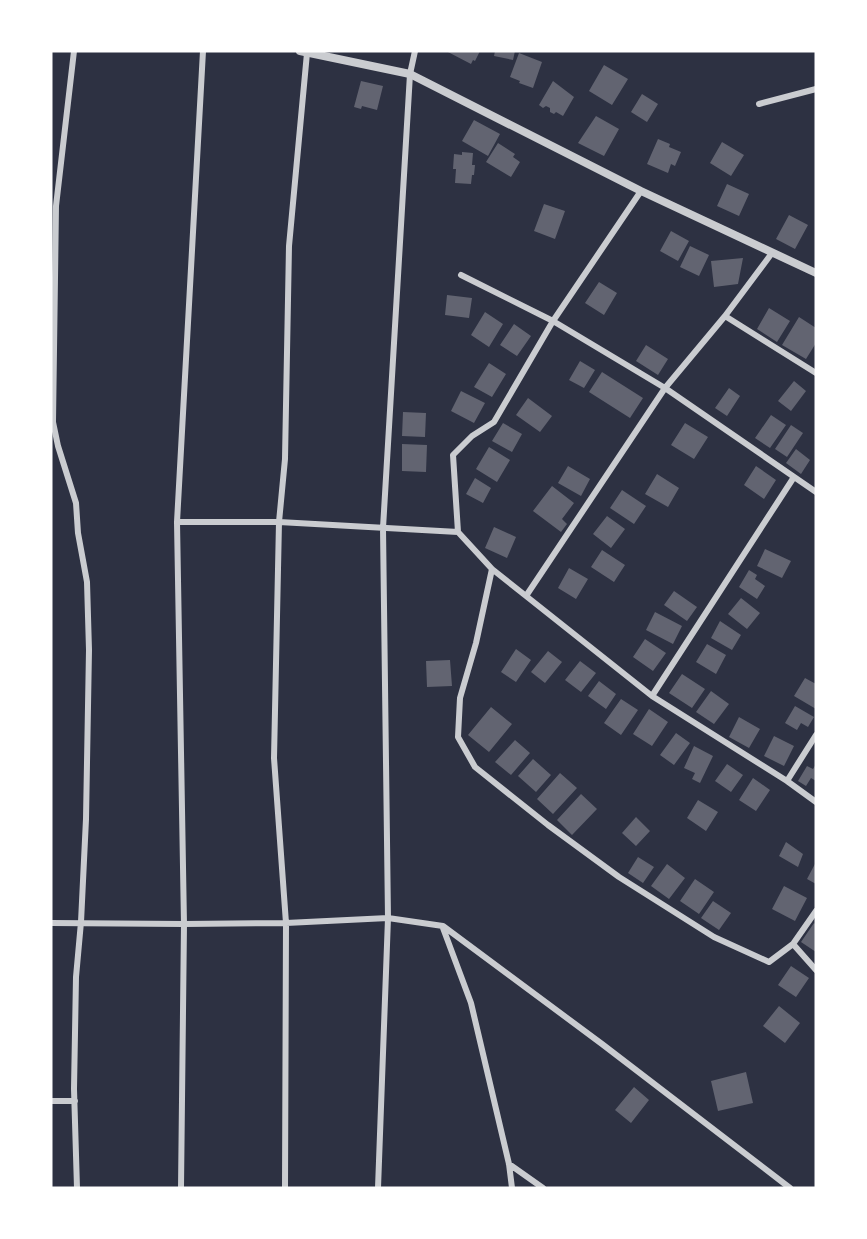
<svg xmlns="http://www.w3.org/2000/svg" width="867" height="1239" font-family="Spectral,serif">
<rect width="100%" height="100%" fill="#2d3142"/>
<path fill="#626471" d="M446,51H480L475,61L473,60L471,64Z
M495,51H515L513,60L494,56Z
M519,53L542,62L533,88L519,83L520,81L510,77Z
M604,65L628,79L612,105L589,91Z
M361,81L383,86L377,110L362,106L361,109L354,107Z
M553,81L574,97L563,116L556,112L554,114L550,112V108L546,106L543,108L539,105Z
M642,94L658,104L647,122L631,112Z
M596,116L619,129L604,156L578,143Z
M474,120L500,134L488,156L462,141Z
M658,139L670,144L669,147L681,152L675,166L671,164L668,173L647,164Z
M722,142L744,155L731,176L710,163Z
M498,143L515,154L513,157L520,162L511,177L486,162Z
M462,152L473,153L472,165H475L474,175H472L471,184L455,183L456,169H453L454,154L462,155Z
M727,184L749,194L739,216L717,206Z
M544,204L565,211L555,239L534,231Z
M789,215L808,225L795,249L776,239Z
M671,231L689,241L678,261L660,251Z
M690,246L709,255L699,276L680,267Z
M743,258L738,284L714,287L711,261Z
M599,282L617,293L604,315L585,303Z
M447,295L472,298L469,318L445,315Z
M769,308L790,321L777,342L757,329Z
M485,312L503,324L489,347L471,335Z
M799,317L816,328V343L806,359L782,345Z
M514,324L531,336L517,356L500,345Z
M646,345L668,359L658,375L636,361Z
M580,361L595,370L584,388L569,380Z
M489,363L506,374L492,397L474,387Z
M602,372L643,398L630,418L589,392Z
M794,381L806,391L791,411L778,401Z
M729,388L740,396L727,416L715,408Z
M461,391L485,403L474,423L451,411Z
M528,398L552,416L540,432L516,415Z
M403,412L426,413L425,437L402,436Z
M771,415L786,425L770,448L755,438Z
M503,423L522,434L512,452L492,441Z
M685,423L708,437L694,459L671,445Z
M791,425L803,433L787,457L775,449Z
M402,444L427,445L426,472L402,471Z
M489,447L510,460L497,482L476,469Z
M796,449L810,460L801,474L786,463Z
M568,466L590,479L581,496L558,483Z
M756,466L776,480L764,499L744,485Z
M657,474L679,488L668,507L645,494Z
M475,478L491,488L483,503L466,494Z
M552,486L574,503L562,519L567,524L561,532L533,511Z
M622,490L646,506L634,524L610,508Z
M607,516L625,529L611,548L593,534Z
M494,527L516,537L507,558L485,548Z
M765,549L791,561L782,578L757,566Z
M602,550L625,565L614,582L591,567Z
M569,568L588,579L576,599L558,588Z
M749,570L757,575L755,579L765,586L757,599L739,587Z
M674,591L697,607L687,621L664,605Z
M741,598L760,613L747,629L728,614Z
M655,612L682,626L673,644L646,630Z
M720,621L741,635L732,650L711,638Z
M645,639L666,653L653,671L633,657Z
M707,644L726,655L716,674L696,662Z
M516,649L531,660L516,682L501,672Z
M548,651L562,662L545,683L531,672Z
M450,660L452,686L427,687L426,661Z
M580,661L596,673L581,692L565,680Z
M682,674L705,689L692,708L669,693Z
M805,678L816,684V709L794,696Z
M599,681L616,694L606,709L588,696Z
M711,691L729,704L714,724L696,712Z
M621,699L638,710L621,735L604,723Z
M795,706L814,717L808,727L801,723L797,730L785,723Z
M491,707L512,724L489,752L468,735Z
M649,709L668,722L652,746L633,734Z
M739,717L760,729L749,748L729,737Z
M676,733L690,743L674,765L660,755Z
M774,736L794,746L784,766L764,756Z
M515,740L530,753L511,775L495,762Z
M694,746L713,756L700,783L692,779L695,773L684,768Z
M533,759L551,775L536,792L518,776Z
M727,764L743,775L731,792L715,781Z
M816,764V781L811,778L806,786L798,781L807,766L813,769Z
M560,773L577,788L553,814L537,799Z
M753,778L770,790L756,811L739,800Z
M581,794L597,809L572,835L557,820Z
M698,800L718,812L706,831L687,818Z
M636,817L650,831L636,846L622,833Z
M786,842L803,854L798,867L779,856Z
M638,857L654,867L643,883L628,873Z
M816,862V884L807,879Z
M667,864L685,878L669,899L651,886Z
M695,879L714,892L699,914L680,901Z
M784,886L807,898L795,921L772,909Z
M713,901L731,913L719,930L701,918Z
M814,923L816,925V952L801,942Z
M791,966L809,978L796,997L778,985Z
M779,1006L800,1023L785,1043L763,1026Z
M746,1072L753,1103L718,1111L711,1081Z
M634,1087L649,1100L631,1123L615,1110Z"/>
<g fill="none" stroke-linecap="round" stroke-linejoin="round">
<path stroke="#caccd0" stroke-width="6" d="M74,51L56,206L53,422L58,446L76,503L78,533L87,582L89,650L86,819L81,922L76,977L74,1089L77,1188
M759,104L816,89
M461,275L553,321L665,388L816,492
M725,316L772,253
M177,522H279L458,532L453,455L472,436L494,422L553,321L641,191
M458,532L492,569L526,596L665,388L725,316L816,373
M492,569L476,643L460,698L458,737L475,767L548,825L619,877L714,937L769,962L793,944L816,911
M526,596L652,696L787,781L816,802
M652,696L794,477
M787,781L816,735
M51,923L184,924L286,923L388,918L443,926L602,1044L790,1188
M443,928L471,1003L509,1164L512,1188
M793,944L816,970
M51,1101H75
M509,1164L543,1188
M181,1188L184,924L177,522L203,51
M285,1188L286,923L274,758L279,522L285,459L289,246L307,53
M378,1188L388,918L383,528L410,74L415,51"/>
<path stroke="#caccd0" stroke-width="8" d="M300,51L410,74L641,191L816,273"/>
</g>
<rect width="867" height="1239" fill="none" stroke="#ffffff" stroke-width="105"/>
</svg>
